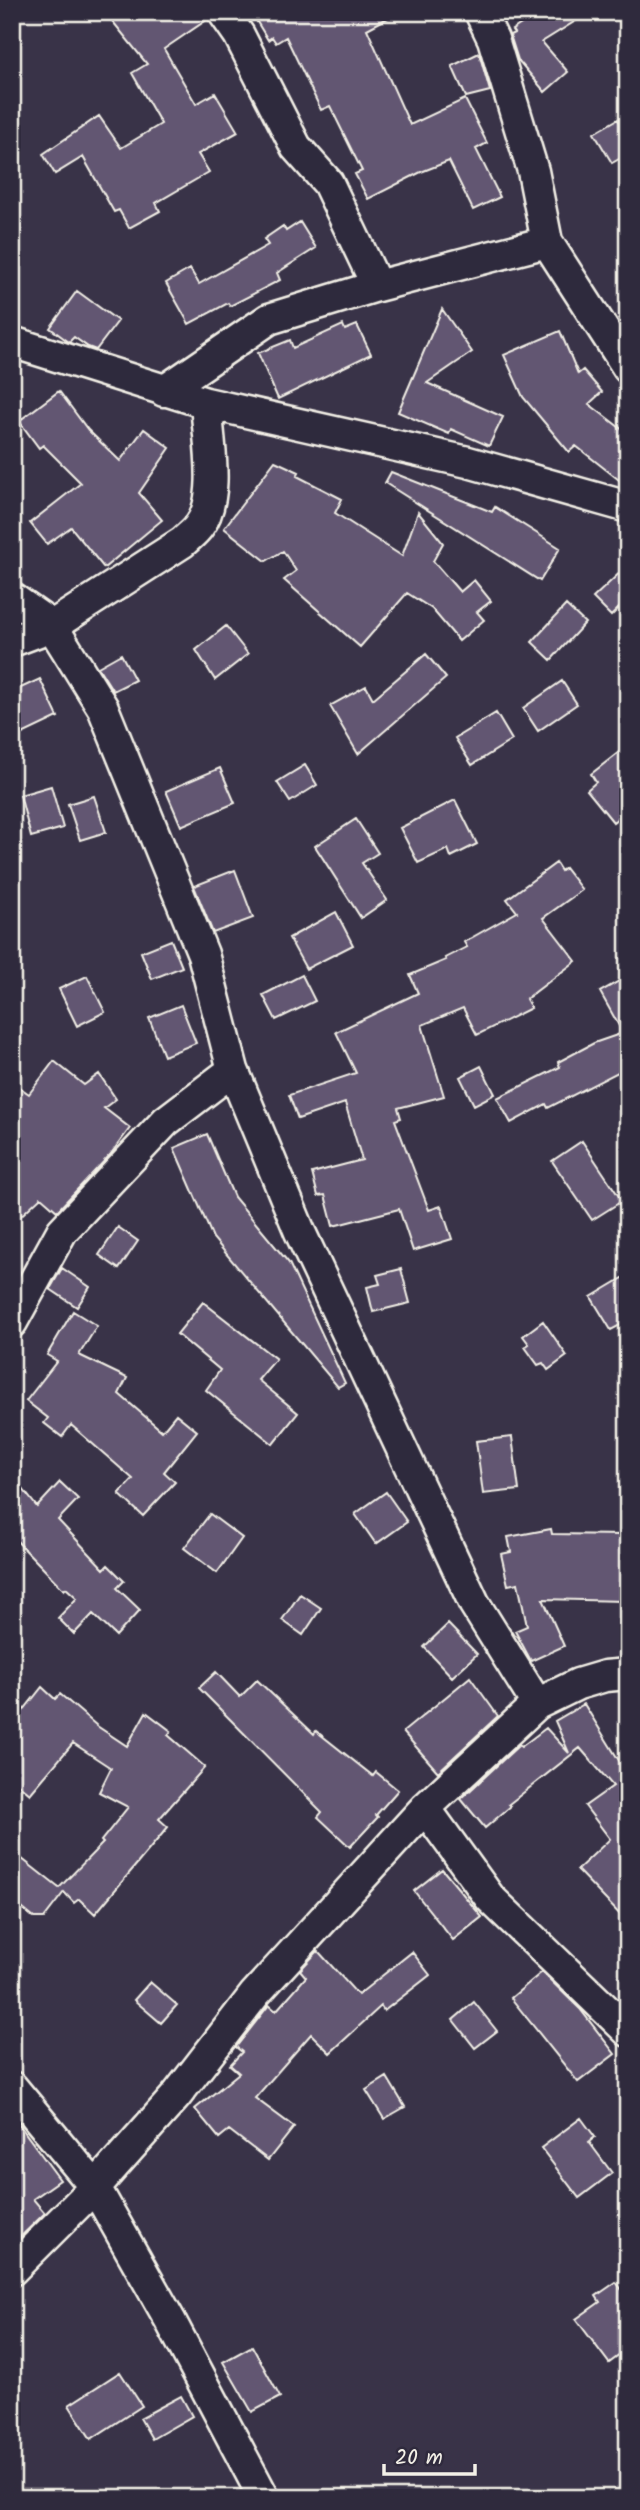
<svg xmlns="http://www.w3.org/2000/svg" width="640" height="2510" font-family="Kalam,sans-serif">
<rect width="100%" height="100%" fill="#393348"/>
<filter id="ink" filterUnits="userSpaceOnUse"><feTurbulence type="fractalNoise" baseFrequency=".0143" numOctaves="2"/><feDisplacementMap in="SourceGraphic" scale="14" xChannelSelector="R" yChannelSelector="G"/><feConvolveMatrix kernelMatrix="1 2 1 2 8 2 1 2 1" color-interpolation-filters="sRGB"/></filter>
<g filter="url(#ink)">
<path fill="#625672" stroke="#f4f1e8" stroke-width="2" d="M105,12H206L208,19L164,49L196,104L215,93L238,132L198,154L209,172L156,203L160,211L129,228L119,210L114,212L83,157L55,174L43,154L99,116L121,148L161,124L132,73L147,64Z
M251,12H399L367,29L410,125L465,99L487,143L476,149L500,197L473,210L449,161L421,172L368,199L355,174L362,171L330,106L321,110L286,37L276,43L272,37L268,40Z
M540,12H590L542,42L568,72L545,92L518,60L510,35L514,33L512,30Z
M479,53L490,91L466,97L452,66Z
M618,119L628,136V154L612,163L594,133Z
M300,222L316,248L277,273L280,280L230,306L228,303L189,324L166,283L190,269L199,284L268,245L264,239L283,226L286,231Z
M77,291L118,321L96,350L88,347L74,337L69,342L50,328Z
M442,309L472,352L427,383L503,417L489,446L451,429L449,434L398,412Z
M343,325L345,330L357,325L371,354L278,399L258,353L290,340L293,348Z
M560,331L578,374L583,370L602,392L589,404L628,434V487L576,446L569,452L523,397L504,355Z
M59,391L88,430L120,461L144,429L170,448L139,493L162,520L104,568L71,527L47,544L30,523L81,483L43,445L39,448L19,421Z
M275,461L299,472L297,476L342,499L335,513L402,556L418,512L443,543L433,561L460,592L474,580L491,601L477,612L484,620L459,641L432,609L407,593L360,647L284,580L296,571L283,551L266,561L224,528Z
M391,472L492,512L495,507L560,548L540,581L385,483Z
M628,565V599L611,616L593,598Z
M566,605L585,623L551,660L532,642Z
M226,626L248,654L215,680L196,650Z
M121,654L135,680L113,691L98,667Z
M426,654L446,678L358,754L330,706L366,686L373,699Z
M40,679L58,717L12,739V692Z
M562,681L577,704L538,731L523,708Z
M496,713L512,740L472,765L455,738Z
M628,745V810L613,822L587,790L596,782L591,774Z
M305,765L317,785L290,802L277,782Z
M220,768L235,803L181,826L166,791Z
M51,786L63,828L31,837L20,795Z
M94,796L106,832L80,840L68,804Z
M455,800L477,844L451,857L448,849L418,863L400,828Z
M356,819L378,853L362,863L387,900L361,918L315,846Z
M556,863L561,871L565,868L582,890L543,918L576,961L526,999L531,1008L477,1035L463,1008L422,1025L444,1096L398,1108L401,1118L395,1120L429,1210L441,1206L452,1239L413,1251L399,1209L333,1226L325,1195L318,1196L312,1173L362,1160L345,1103L298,1119L289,1095L356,1073L336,1032L418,993L410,975L446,960L445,958L467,947L464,942L517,912L507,899Z
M235,870L253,918L213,933L194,886Z
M336,912L353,945L306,969L289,938Z
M171,940L182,967L152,979L141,952Z
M302,975L315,1001L276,1020L263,995Z
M87,976L105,1012L77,1026L59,989Z
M628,976V1067L548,1108L546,1104L511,1123L497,1098L560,1067L558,1062L594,1043L623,1033L600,992Z
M181,1005L196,1043L164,1056L149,1018Z
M54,1061L84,1085L99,1074L116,1099L104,1108L130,1128L110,1155L57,1211L41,1197L12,1224V1082L29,1094Z
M481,1066L495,1094L474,1105L460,1077Z
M207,1134L234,1197L289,1263L345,1383L338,1387L213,1238L174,1148Z
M582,1141L622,1201L592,1220L552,1161Z
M118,1227L138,1241L119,1269L99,1255Z
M62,1268L90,1287L77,1307L50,1289Z
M401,1269L410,1303L373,1312L367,1287L380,1284L377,1275Z
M628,1275V1321L611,1330L591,1297Z
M203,1302L276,1359L258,1380L298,1413L273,1444L206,1390L220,1370L177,1334Z
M73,1311L97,1326L79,1355L127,1378L119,1394L162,1431L176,1414L197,1431L164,1472L175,1482L143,1516L119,1494L133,1479L71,1425L62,1437L44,1423L48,1418L26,1401L57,1361L47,1355Z
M543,1321L567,1356L548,1370L543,1363L538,1365L525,1347L529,1344L523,1336Z
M512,1437L519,1490L483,1494L476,1441Z
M12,1475L37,1507L60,1482L78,1499L58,1520L104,1569L108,1565L124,1581L117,1588L140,1610L116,1636L93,1614L74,1634L58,1618L77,1598L66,1588L64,1590L12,1536Z
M386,1492L407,1522L376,1544L355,1514Z
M210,1514L242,1538L217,1573L184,1548Z
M551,1529L552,1534L623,1535V1601L543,1599L564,1646L531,1661L515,1631L527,1626L518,1583L508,1585L501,1554L511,1552L508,1537Z
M300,1594L321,1608L303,1635L282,1620Z
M448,1624L477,1654L452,1677L424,1647Z
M216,1672L240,1697L257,1680L314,1734L316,1731L373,1776L376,1772L398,1790L376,1815L378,1817L350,1847L318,1817L322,1812L199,1688Z
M470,1677L498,1716L438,1772L403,1732Z
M42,1687L55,1699L60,1694L97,1726L127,1746L146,1712L171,1731L168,1735L205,1767L159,1819L168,1827L95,1914L79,1899L74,1903L64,1892L44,1918H34L12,1900V1851L59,1888L103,1843L101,1841L128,1807L99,1792L111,1768L73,1743L30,1794L12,1779V1725Z
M584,1704L628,1775V1923L577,1870L610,1839L585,1806L613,1786L580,1748L509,1804L511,1806L485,1828L461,1799L519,1745L521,1747L546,1728L569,1753L555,1721Z
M442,1869L482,1917L453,1940L414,1891Z
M318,1951L358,1995L412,1952L430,1975L384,2011L381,2006L330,2053L311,2034L255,2098L294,2127L268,2160L229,2130L219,2138L195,2109L239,2073L230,2065L242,2052L236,2047L269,2005L276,2011L306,1977L300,1970Z
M542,1972L580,2009L615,2054L578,2082L511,1998Z
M150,1982L177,2005L161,2023L134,2000Z
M474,2002L497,2031L475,2048L453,2020Z
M387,2077L405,2107L384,2119L366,2090Z
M12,2115L60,2180L33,2199L45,2213L12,2245Z
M581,2118L595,2137L589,2142L612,2173L579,2198L541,2148Z
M616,2282L628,2298V2349L609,2363L576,2319L600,2302L596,2296Z
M252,2346L280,2397L252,2412L223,2362Z
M120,2372L142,2406L91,2439L69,2405Z
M181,2396L192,2416L152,2439L140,2418Z"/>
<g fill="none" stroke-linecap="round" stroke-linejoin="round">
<defs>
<path id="minor" d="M223,12L239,35L296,147L328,183L377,286
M480,12L493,39L533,171L547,242L628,368
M12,342L206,403L468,462L628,507
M164,391L269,319L377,286L547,242
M12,598L52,626L103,708L203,954L233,1070L300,1232L474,1603L537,1704
M12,641L52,626L183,542C188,537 195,532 199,526C221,498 208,438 206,403
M12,1322L62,1231L166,1121L233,1070
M425,1808L490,1898L628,2031
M12,2087L95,2187L170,2320L264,2498
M12,2270L95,2187L176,2096L255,1994L425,1808L537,1704L578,1684L605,1676L628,1674"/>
</defs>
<use href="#minor" stroke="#f4f1e8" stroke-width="35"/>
<use href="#minor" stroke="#2f2a3d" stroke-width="30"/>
</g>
</g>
<rect width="640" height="2510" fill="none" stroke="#2f2a3d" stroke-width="42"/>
<rect x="21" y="21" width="598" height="2468" fill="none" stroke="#f4f1e8" stroke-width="2.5" filter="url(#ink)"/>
<path d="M384 2464v10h91v-10" fill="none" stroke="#f4f1e8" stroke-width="3.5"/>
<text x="395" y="2464" font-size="21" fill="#f4f1e8" stroke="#2f2a3d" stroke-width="5" paint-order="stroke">20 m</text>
</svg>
